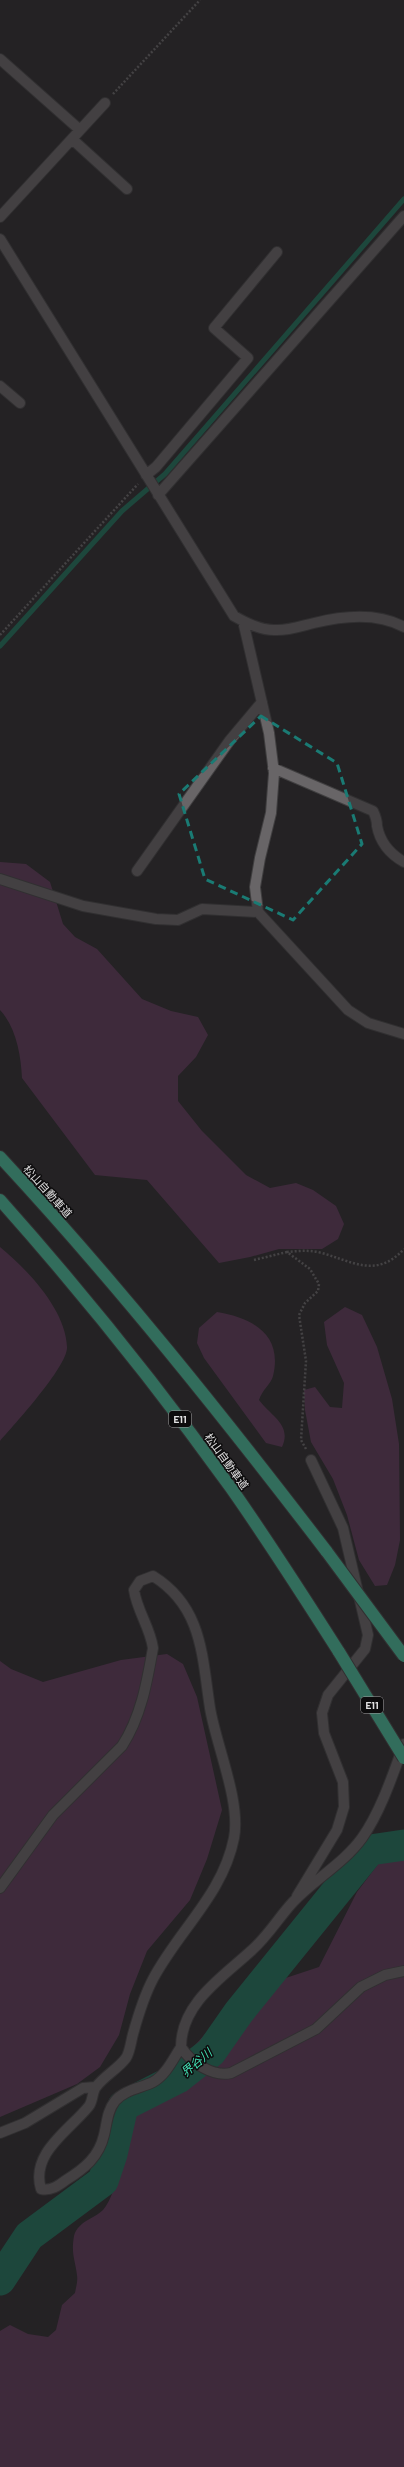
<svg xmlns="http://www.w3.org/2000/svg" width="404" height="2467" font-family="Barlow,'Noto Sans JP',sans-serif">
<rect width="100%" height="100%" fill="#242224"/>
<path fill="#5e3358" d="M0,862L26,864L50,882L63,924L75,937L97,949L142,999L171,1011L198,1017L208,1035L196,1057L178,1076V1101L202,1131L246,1175L270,1188L296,1183L313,1190L336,1206L344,1224L338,1239L322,1249H279L250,1257L219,1263L147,1180L95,1175L22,1078C21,1055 16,1027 0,1010Z
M0,1247C27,1269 66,1310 67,1347C68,1366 14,1425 0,1441Z
M345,1307L362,1315L377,1347L392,1399L399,1444L400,1540L395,1565L387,1585L375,1586L359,1560L347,1515L333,1479L311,1442L305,1410L304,1390L315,1387L330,1407L342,1408L344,1383L327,1345L324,1322Z
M217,1312C253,1318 283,1335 273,1376C271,1384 262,1390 259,1400C272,1417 292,1425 282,1447L266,1443L204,1358L197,1343L199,1328Z
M167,1654L183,1664L197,1697L222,1810L207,1859L190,1900L147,1951L130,1994L119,2035L100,2067L77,2084L0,2117V1661L11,1669L43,1682L121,1660Z
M404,1856V2467H0V2331L10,2325L28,2334L48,2337L56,2330L62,2305L75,2293C76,2287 78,2281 77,2275C75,2259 71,2254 74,2236C78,2221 94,2219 103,2210C119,2192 124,2141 131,2116L243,1992L319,1967L357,1892L382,1859Z"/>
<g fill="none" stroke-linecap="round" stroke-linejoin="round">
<path stroke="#15735a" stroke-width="5" d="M0,646L122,511L165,474L404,199"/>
<path stroke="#15735a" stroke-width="31" d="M0,2280L29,2236L103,2181L112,2154L123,2106L178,2078L211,2052L239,2012L370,1850L404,1845"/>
<defs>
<path id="minor" d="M0,59L80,130
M72,139L127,189
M0,217L105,103
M0,239L234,616C246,623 260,630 274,630C288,631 301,626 314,623C342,616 377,612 404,627
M0,386L20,403
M146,475L156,467L248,358L214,328L277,252
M158,495L404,216
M243,621L269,733L274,773L271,813L260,858L255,887L258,912L348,1010L368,1023L404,1034
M273,768L373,811C376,817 377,820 377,826C380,842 390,854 404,862
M137,871L230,740L262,702
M0,879L83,906L156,919L178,920L202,909L258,912
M404,1744C393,1774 381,1811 362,1838C344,1863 315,1879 293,1902C279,1917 268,1936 252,1950C223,1977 181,2003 181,2047C191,2063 213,2077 231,2073L316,2029L361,1987L385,1975L404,1971
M0,1888L53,1815L122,1746C141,1717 147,1682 153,1648C150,1627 137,1611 134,1590L140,1581L153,1576C203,1607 202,1657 210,1708C216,1745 241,1801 234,1838C223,1894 179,1930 153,1979C144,1996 138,2016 133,2034C131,2041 130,2052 126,2058C118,2069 104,2076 96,2087C92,2092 93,2101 89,2106C70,2130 30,2153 41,2189C51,2191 58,2186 66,2180C84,2169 99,2157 104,2135C107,2123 107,2111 115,2101C124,2090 141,2088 153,2082C166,2075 173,2059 181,2047
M297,1896L337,1830L344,1807L343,1782L324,1733L322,1713L328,1695L365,1649L368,1635L343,1528L311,1460
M0,2133L25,2123L83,2088L95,2087"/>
<path id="motorway" d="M0,1157C116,1282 223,1416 327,1552
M0,1200C82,1292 159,1388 231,1488C269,1542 304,1597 339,1652"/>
</defs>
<use href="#minor" stroke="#403f40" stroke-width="12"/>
<use href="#motorway" stroke="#403f40" stroke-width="14"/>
<path stroke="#6a696a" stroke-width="2.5" stroke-dasharray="2 2" stroke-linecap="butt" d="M113,94L200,0
M0,635L138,484
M254,1260L287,1252
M306,1449L301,1440L306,1361L299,1315L305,1303L318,1291L319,1284L310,1269L287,1252C297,1251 307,1250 318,1252C351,1260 375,1280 404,1249"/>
<use href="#minor" stroke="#686567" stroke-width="10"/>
<use href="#motorway" stroke="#44c8a1" stroke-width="12"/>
<defs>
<path id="motorway-bridge" d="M327,1552L404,1656
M339,1652L404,1758"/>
</defs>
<use href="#motorway-bridge" stroke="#403f40" stroke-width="14" stroke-linecap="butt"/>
<use href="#motorway-bridge" stroke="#44c8a1" stroke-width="12"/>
</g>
<path d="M0 0H404V2467H0ZM261,716L337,763L362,844L293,920L205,879L179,794Z" fill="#242224" fill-opacity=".55" fill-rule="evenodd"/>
<path fill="none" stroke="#1a7b74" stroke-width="3" stroke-dasharray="8 5" stroke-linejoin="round" d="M261,716L337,763L362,844L293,920L205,879L179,794Z"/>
<g text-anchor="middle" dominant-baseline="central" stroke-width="3" stroke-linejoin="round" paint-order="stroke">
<g fill="#0d0c0d" stroke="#a1a0a1" stroke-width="1">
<rect x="169" y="1411" width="22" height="16" rx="3"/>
<rect x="361" y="1697" width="22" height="16" rx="3"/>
</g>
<g font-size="10" font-weight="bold" fill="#e1e0e1">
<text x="180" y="1419">E11</text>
<text x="372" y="1705">E11</text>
</g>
<g font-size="11" fill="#e1e0e1" stroke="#0d0c0d">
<text transform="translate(48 1191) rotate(48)">松山自動車道</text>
<text transform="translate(227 1461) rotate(54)">松山自動車道</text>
</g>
<g font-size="12" font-style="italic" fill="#43e2b5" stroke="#0d0c0d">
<text transform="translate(196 2062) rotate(-40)">界谷川</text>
</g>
</g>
</svg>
